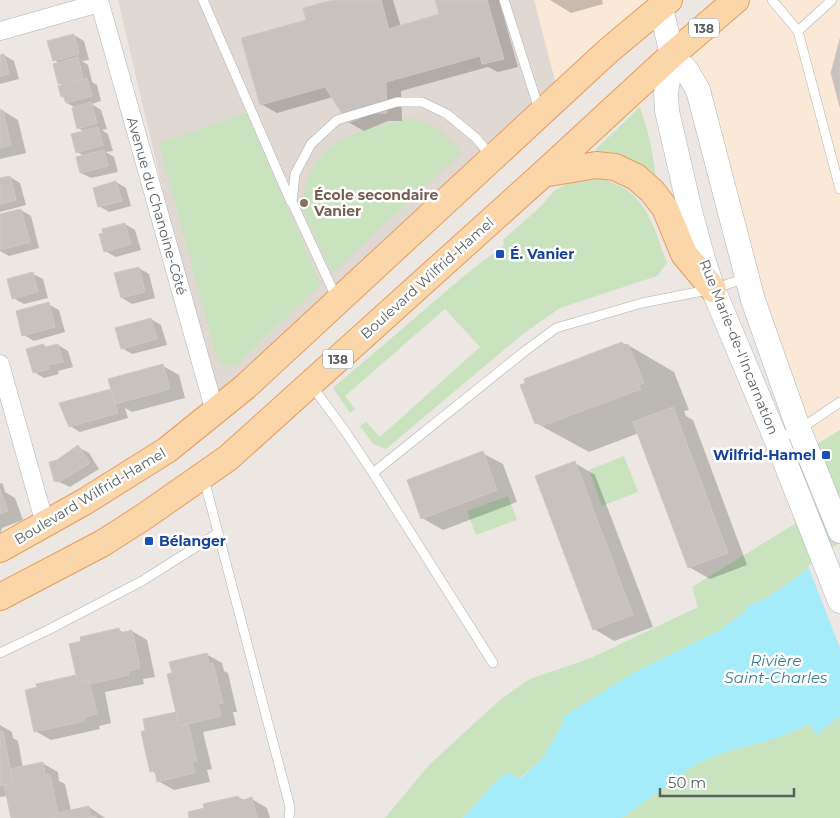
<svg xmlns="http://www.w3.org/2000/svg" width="840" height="818" font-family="Montserrat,sans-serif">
<rect width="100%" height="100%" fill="#ece7e2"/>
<path fill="#fbe9d8" d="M534,0H669L559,96Z
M736,0H840V430L807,450L698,91L672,55Z"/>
<path fill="#dfd8d3" d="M118,0H534L559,96L215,412Z"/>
<path fill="#c9e3bf" d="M640,107L650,140L658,189L598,156L596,149Z
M246,113L321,284L236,365C225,367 221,364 216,355L159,143Z
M410,118C432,122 448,135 461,153L332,273L302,206C304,183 315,155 336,143C357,130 386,125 410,118Z
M598,178C647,190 651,221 667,263L657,276L560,308L524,333L386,449L373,444L360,426L366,422L380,437L480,347L445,309L345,396L355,409L350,413L333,388L465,275L504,245L503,240L540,207L554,191L566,184L581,180Z
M840,430V545L783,587L764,599L748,606L743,613L720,630L635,672L562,725L544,756L519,779L500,777L463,818H385L429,765L501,699L530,679L591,658L698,607L692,587L806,517L828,501L807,450Z
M624,456L638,492L602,506L589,470Z
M508,496L517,520L476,535L467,511Z
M840,716V818H622L696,764L723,753L780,737L810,724L816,734Z"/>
<path fill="#a4ecfa" d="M840,545V716L816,735L810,724L780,737L723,753L696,764L622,818H463L500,777L510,773L520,779L544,756L562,725L564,716L635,672L720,630L743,613L748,606L764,599L783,587Z"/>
<path fill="#ece7e2" d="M840,542V648L808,566Z"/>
<path fill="#0003" d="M338,0H393L401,27L441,15L436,0H499L518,67L498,72L488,67L401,91L402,121H388L364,131L348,122L333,97L277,113L261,104L308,20Z
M550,0H602L603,4L571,13Z
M74,35L84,41L89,60L82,61L88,65L92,82L97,85L101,101L92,104L101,110L107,129L102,130L108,134L113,151L106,152L114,157L118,172L91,178L81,173L84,156L77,152L85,132L78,128L76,108L67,103L64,86L59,83V63L54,60Z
M4,55L14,61L19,79L0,84V56Z
M0,109L18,120L26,153L0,159Z
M10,177L20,183L26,205L0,212V180Z
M116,182L126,188L131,206L109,212L99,206Z
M21,210L31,216L39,248L9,256L0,251V216Z
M125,224L135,230L141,250L116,257L105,251Z
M139,268L149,274L155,298L132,304L122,298Z
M33,274L43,279L48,298L24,304L13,298Z
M48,304L59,310L65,332L34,341L24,335Z
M151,319L161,325L167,345L132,354L122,348Z
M622,343L628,345L674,372L689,410L684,411L686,416L693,420L747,565L710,579L689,567L639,433L589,452L536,423Z
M58,345L68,351L73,367L58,371L59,374L44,378L34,372L47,348Z
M163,366L179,375L185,398L132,412L125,408L128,418L80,432L70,426Z
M78,447L89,453L99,469L70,487L55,480Z
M482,453L503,464L517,502L443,530L422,518Z
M575,463L595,475L653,627L614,641L594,629Z
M0,483L3,484L5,492L15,498L23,520L2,528L0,535Z
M119,630L124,633L132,631L147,640L155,677L143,679L144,684L105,692L111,723L99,726L100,729L51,740L35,731L38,685L78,676Z
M206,654L222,663L224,671L228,673L237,712H233L236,725L203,732L212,769L207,770L210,782L174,790L158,781L157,774L151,771Z
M0,725L12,732L13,738L18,741L23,768L42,763L58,772L59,781L65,784L71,811L89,807L105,818H12L7,796L0,797Z
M238,797L245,801L252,799L267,808L270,818H190Z"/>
<path fill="#c8c2bf" stroke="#d0c7c1" d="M334,0H381L389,29L439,14L435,0H487L504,59L482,64L480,56L386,82L387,113H372L348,123L325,87L260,105L241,38L306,20L303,8Z
M74,34L79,54L53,61L47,41Z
M840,39V107L831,73Z
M4,54L9,74L0,76V55Z
M78,57L83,78L58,84L53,64Z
M87,78L92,96L66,103L63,96L61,97L58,86Z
M91,102L97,123L77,129L72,108Z
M3,110L11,145L0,148V111Z
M98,127L103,145L76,153L71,134Z
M104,150L108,166L80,173L76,157Z
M10,176L16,200L0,204V178Z
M116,181L122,201L98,207L93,188Z
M21,209L30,242L0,250V214Z
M125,223L131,244L104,252L99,234L103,233L102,229Z
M139,267L145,292L121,298L114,273Z
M33,272L38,292L12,299L7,279Z
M49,302L55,327L22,336L16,311Z
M151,318L157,339L121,349L115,328Z
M622,342L624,346L628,344L644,383L639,385L641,389L542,426L540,422L535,424L520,385L525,383L524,379Z
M43,344L46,347L58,344L63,362L48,365L49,369L33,373L26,349Z
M163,364L170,389L115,404L108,379Z
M111,389L118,413L69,427L59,403Z
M673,407L728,553L688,568L633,422Z
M78,445L90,463L59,482L54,481L49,462L57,460Z
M483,451L497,490L421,519L407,480Z
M575,461L633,615L593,630L535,476Z
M0,489L8,511L0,514Z
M119,628L120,633L132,630L140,668L128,671L129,675L90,684L89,680L78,683L69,644L81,641L80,637Z
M207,653L209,664L213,663L223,703L218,704L221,716L179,726L167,674L172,673L169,662Z
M76,675L78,683L89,680L97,714L84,717L85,721L34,732L25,690L37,687L36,684Z
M176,712L179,726L188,723L197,761L192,762L195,773L157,782L155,771L150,772L141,732L145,730L143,719Z
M0,731H3L13,783L0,786Z
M43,762L45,775L50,774L58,813L53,814L54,818H11L4,785L13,783L10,769Z
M238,796L240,801L252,797L257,818H189L188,812L204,808L203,804Z
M89,806L91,817L96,816L97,818H54L53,814Z"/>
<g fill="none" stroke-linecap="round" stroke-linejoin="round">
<defs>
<path id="service" d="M203,0L291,202
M504,0L539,109
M772,0L798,31L840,189
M798,31L832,0
M337,299L292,202L295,174L311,144L337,120L397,102H422L447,114L476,138L491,156
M312,386L345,431L373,473L525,351L556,328L642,303L713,289L746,278
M776,439L799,430L840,402
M373,473L493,663
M204,479L290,807L289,818
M0,653L48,630L142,581L218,533"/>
<path id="minor" d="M99,0L215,412
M0,31L99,3
M0,364L45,524"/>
<path id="secondary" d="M661,8L672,55L666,93L667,111L691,215L703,259L713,289L776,439L840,601
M672,55L687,71L698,90L753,300L799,430L840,531"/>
<path id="primary" d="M543,174L596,165L615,167L636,177L652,191L665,208L684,254L713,289
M0,549L84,502L167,450L245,387L608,51L669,0
M0,597L103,543L145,516L228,458L543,174L672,55L736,0"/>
</defs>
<use href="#service" stroke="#adb2b4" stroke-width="10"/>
<use href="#minor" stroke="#adb2b4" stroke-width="19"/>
<use href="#secondary" stroke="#aeb4b7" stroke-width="25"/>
<use href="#primary" stroke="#e99b5e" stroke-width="28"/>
<use href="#service" stroke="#fff" stroke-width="9"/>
<use href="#minor" stroke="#fff" stroke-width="18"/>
<use href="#secondary" stroke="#fff" stroke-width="24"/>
<use href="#primary" stroke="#fad6a9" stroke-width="26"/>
</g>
<circle fill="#8d6e63" stroke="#fff" stroke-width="2" cx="304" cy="203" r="5"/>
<g fill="#1a4fb4" stroke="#fff" stroke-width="2">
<rect x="495" y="249" width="10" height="10" rx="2.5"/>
<rect x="821" y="450" width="10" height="10" rx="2.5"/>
<rect x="144" y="536" width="10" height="10" rx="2.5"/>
</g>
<g text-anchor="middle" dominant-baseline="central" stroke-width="5" stroke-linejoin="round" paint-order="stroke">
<g fill="#fff" stroke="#8c9091" stroke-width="1">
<rect x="689" y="18.5" width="30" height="19" rx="4"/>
<rect x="323" y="349.5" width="30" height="19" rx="4"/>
</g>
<g font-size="12" font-weight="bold" fill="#5a6062">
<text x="704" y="28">138</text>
<text x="338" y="359">138</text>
</g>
<g font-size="14" font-weight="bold" fill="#785e54" stroke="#fff" text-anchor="start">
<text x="314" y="195">École secondaire<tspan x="314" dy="16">Vanier</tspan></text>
</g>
<g font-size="14" fill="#5a6062" stroke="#fff">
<text transform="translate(157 206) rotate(74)">Avenue du Chanoine-Côté</text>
<text transform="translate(427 278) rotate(-42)">Boulevard Wilfrid-Hamel</text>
<text transform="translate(739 347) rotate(68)">Rue Marie-de-l'Incarnation</text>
<text transform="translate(90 496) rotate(-31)">Boulevard Wilfrid-Hamel</text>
</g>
<g font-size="14" font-weight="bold" fill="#164399" stroke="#fff" text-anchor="start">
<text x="510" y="254">É. Vanier</text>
<text x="816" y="455" text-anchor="end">Wilfrid-Hamel</text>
<text x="159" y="541">Bélanger</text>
</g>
<g font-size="15" font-style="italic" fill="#3b7d90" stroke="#fff">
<text x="776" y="660">Rivière<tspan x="776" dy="17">Saint-Charles</tspan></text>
</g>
</g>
<path d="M660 788v8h134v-8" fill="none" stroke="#5a6062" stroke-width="2.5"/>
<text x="668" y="788" font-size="15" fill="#5a6062" stroke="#ffffff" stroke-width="4" paint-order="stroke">50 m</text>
</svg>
